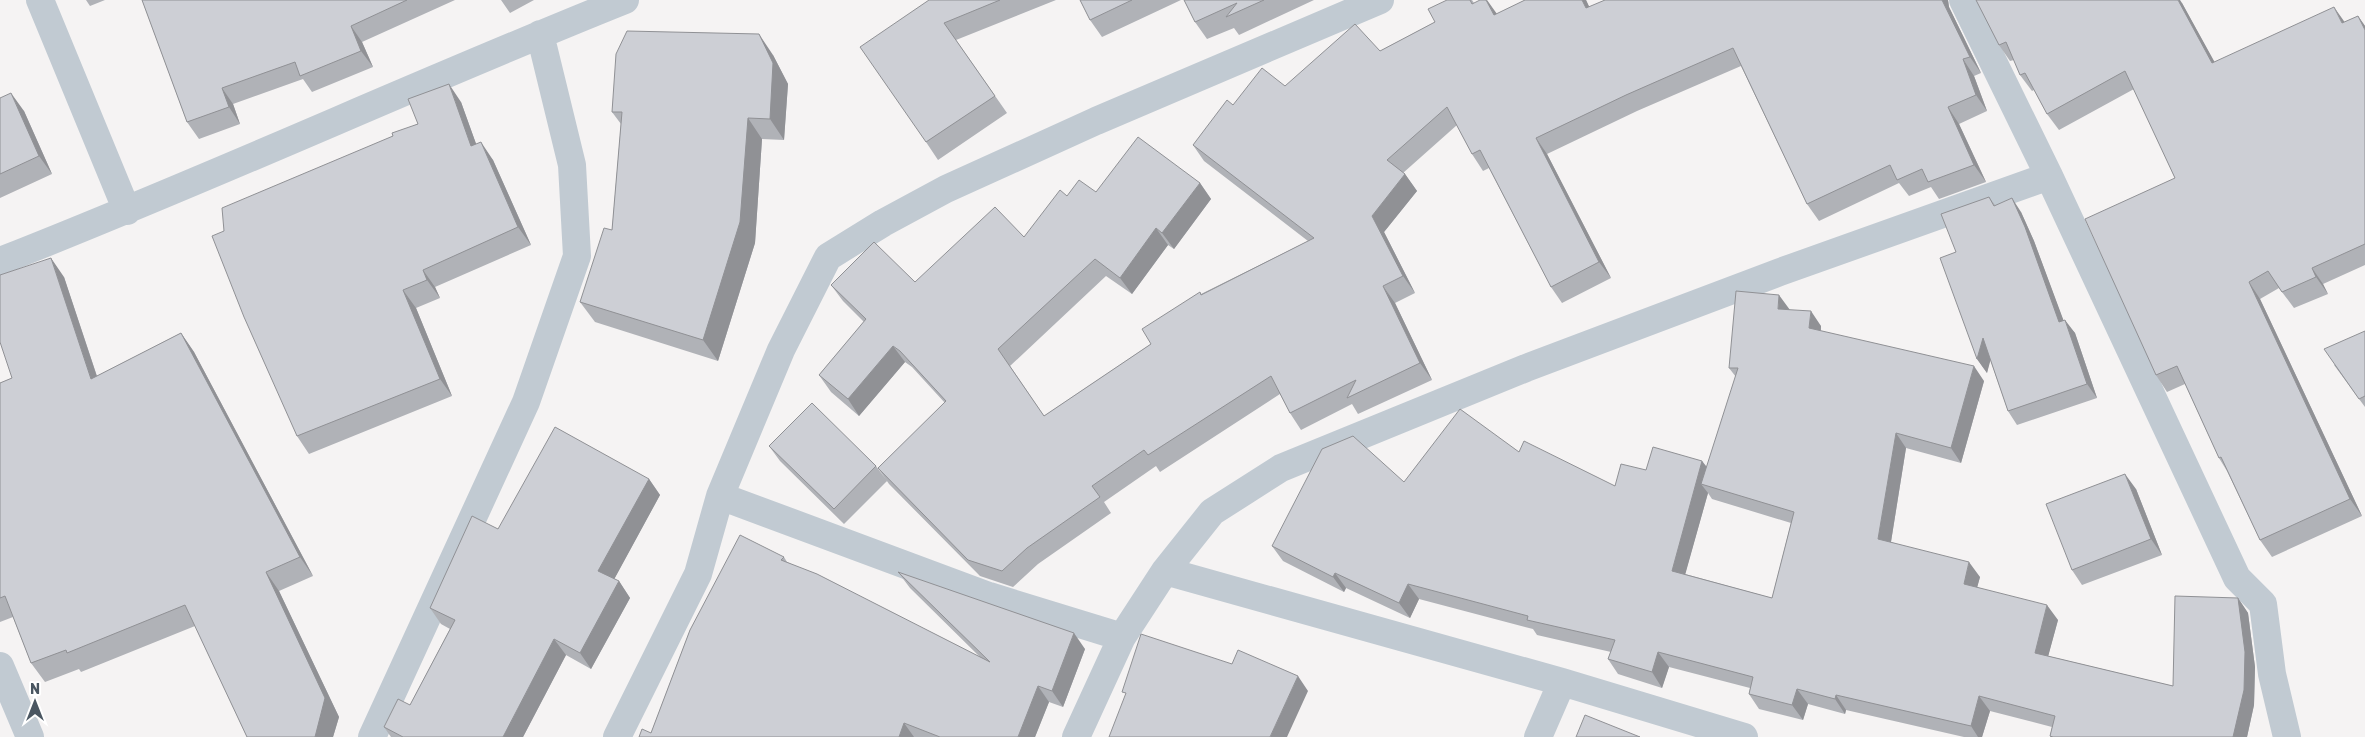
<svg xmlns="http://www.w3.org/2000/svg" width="2365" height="737" font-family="Rubik,sans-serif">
<rect width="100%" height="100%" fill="#f5f3f3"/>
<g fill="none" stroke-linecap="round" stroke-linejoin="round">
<path stroke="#c1cad2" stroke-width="28" d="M40,0L127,211
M1963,0L2049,176L2237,578L2263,604L2272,674L2287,737
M0,261C210,179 415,84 625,0
M720,496L989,596L1122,637
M1165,571L1562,682L1744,737
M0,666L30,737
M372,737L526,402L577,256L572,165L540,34
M617,737L698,574L720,496L781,350L828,257L883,223L946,189L1096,121L1380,0
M1076,737L1122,637L1165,571L1212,512L1281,468L1526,368L1780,272L2049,176
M1538,737L1562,682"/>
</g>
<path fill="#b0b2b7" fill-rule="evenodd" d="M86,0H105L90,6Z
M142,0H455L362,42L373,67L312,92L303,79L233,104L240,124L199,139L187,122Z
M501,0H534L510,13Z
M929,0H1056L956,40L1007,113L938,160L926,142Z
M1080,0H1181L1102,37L1090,20Z
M1184,0H1314L1239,35L1234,28L1207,39L1195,22Z
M1447,0H1472L1474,3L1497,14L1525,0H1586L1589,7L1605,0H1948L1949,7L1981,73L1974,76L1987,111L1959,124L1986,182L1939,199L1931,187L1909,196L1899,183L1819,221L1807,204L1741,66L1637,111L1547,154L1611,278L1562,303L1551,287L1489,168L1483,171L1472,154L1457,125L1403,173L1405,174L1417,191L1384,232L1415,293L1395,303L1432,380L1358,414L1352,404L1301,430L1290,413L1280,394L1160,472L1156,466L1104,502L1111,513L1038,564L1013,587L980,576L889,484L878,468L945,403L912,367L905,362L859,416L831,392L819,375L864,322L843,301L831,285L915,282L1024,237L1067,196L1096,192L1200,183L1211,199L1174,249L1168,245L1132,294L1106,276L1010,366L1044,416L1151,344L1201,294L1308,241L1204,161L1193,145L1233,105L1380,51L1435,22Z
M1976,0L2182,3L2214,62L2345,22L2358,16L2365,26V265L2323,284L2328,294L2294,308L2279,288L2260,299L2362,516L2272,557L2260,540L2227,471L2219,458L2185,384L2167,392L2156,375L2175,178L2134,89L2059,130L2047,114L2034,90L2032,91L2020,75L2014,60L2010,61L1999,45Z
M773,55L788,84L784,140L762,139L755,243L718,361L595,322L580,302L612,230L621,124L612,112Z
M0,98L24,111L52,174L0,198Z
M461,102L476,144L493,160L531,245L435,287L440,298L416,308L452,396L309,454L297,436L224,231L393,136Z
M1989,197L1995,205L2021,212L2034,241L2063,320L2075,333L2097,398L2017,425L2008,411L1990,359L1987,373L1977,359L1956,252Z
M64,277L97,376L181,333L194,352L313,576L279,591L339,717L333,737H247L195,626L81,672L79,669L45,682L31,663L13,617L0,622V383L12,378Z
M1790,310L1821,326V331L1984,381L1961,463L1906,448L1891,542L1980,577L1977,587L2058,620L2048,656L2173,686L2238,598L2248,613L2255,667L2254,705L2247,737H2050V736L2052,727L1990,711L1982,737H1964L1846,710L1845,714L1808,704L1803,720L1759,709L1749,694L1750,688L1669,667L1662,688L1618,674L1608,659L1611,652L1537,635L1533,629L1419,599L1410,618L1346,588L1344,592L1283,561L1272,546L1404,482L1519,452L1615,486L1646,470L1702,461L1707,467L1736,377L1729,368ZM1708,493L1712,499L1791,523L1772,598L1685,574Z
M2365,331V407L2334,365Z
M769,446L876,466L887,481L844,524L780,461Z
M649,479L660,495L614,579L619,581L630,598L591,669L566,655L523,737H391L384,727L410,705L450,629L441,624L430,608L498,529Z
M2136,489L2162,555L2082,585L2072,570Z
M784,557L787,562L980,657L910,588L898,572L1085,649L1063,707L1049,702L1035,737H639L651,733L690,630Z"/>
<path fill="#909195" d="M1486,0H1487L1497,14L1494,15Z
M1582,0H1586L1598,25L1586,8Z
M1942,0H1948L1949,7L1981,73L1970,57Z
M2178,0H2180L2182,3L2224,79L2212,63Z
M2334,7L2346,24L2342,23Z
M2358,16L2365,26V30Z
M351,26L362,42L373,67L361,51Z
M759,34L773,55L788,84L784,140L770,119Z
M1963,59L1974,76L1987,111L1976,95Z
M449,84L461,102L483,163L471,146Z
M222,88L233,104L240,124L229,107Z
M11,93L24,111L52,174L39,156Z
M1948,107L1959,124L1986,182L1974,165Z
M748,118L762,139L755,243L718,361L703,340Z
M1536,138L1547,154L1611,278L1599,262Z
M481,142L493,160L531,245L518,227Z
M1405,174L1417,191L1384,232L1415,293L1403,276L1372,216Z
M1200,183L1211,199L1174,249L1162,233Z
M2012,198L2021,212L2034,241L2069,335L2059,322Z
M1156,228L1168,245L1132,294L1120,278Z
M51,258L64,277L104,398L91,379Z
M2312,268L2323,284L2328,294L2316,277Z
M423,270L435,287L440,298L427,280Z
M2249,282L2260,299L2362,516L2350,499Z
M1383,286L1395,303L1432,380L1420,363Z
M403,290L416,308L452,396L440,379Z
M1779,295L1790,310L1778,309Z
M1811,311L1821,326L1820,343L1809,328Z
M2065,320L2075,333L2097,398L2087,384Z
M181,333L194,352L313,576L300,557Z
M1983,338L1993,351L1987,373L1977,359Z
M893,346L905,362L859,416L848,399Z
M1974,366L1984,381L1961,463L1951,448Z
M1896,433L1906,448L1889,554L1878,539Z
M1702,461L1713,476L1701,484L1708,493L1682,586L1672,571Z
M2125,474L2136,489L2162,555L2151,539Z
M649,479L660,495L610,587L598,571Z
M1969,562L1980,577L1974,599L1964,584Z
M266,572L279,591L339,717L333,737H315Z
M1335,573L1346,588L1344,592L1333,577Z
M619,581L630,598L591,669L580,653Z
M1408,584L1419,599L1410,618L1399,603Z
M2238,598L2248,613L2255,667L2254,705L2247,737H2233Z
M2047,605L2058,620L2045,668L2035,653Z
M1074,633L1085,649L1063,707L1052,691Z
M554,639L566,655L523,737H503Z
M1658,652L1669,667L1662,688L1652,672Z
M1298,676L1308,691L1287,737H1270Z
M1038,686L1049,702L1035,737H1018Z
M1797,689L1808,704L1803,720L1792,705Z
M1836,695L1846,710L1845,714L1835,699Z
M1979,696L1990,711L1982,737H1978L1971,726Z
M904,723L914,737H899Z"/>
<path fill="#cdcfd5" stroke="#909195" d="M142,0H407L351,26L361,51L300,76L295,62L222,88L229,107L187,122Z
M929,0H1000L944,23L995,96L926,142L860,47Z
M1080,0H1132L1090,20Z
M1184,0H1264L1226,17L1237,3L1195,22Z
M1447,0H1470L1472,4L1480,0H1486L1494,15L1525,0H1582L1586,8L1605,0H1942L1970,57L1963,59L1976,95L1948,107L1974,165L1928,182L1922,169L1897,180L1890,165L1807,204L1733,48L1626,95L1536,138L1599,262L1551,287L1480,150L1472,154L1447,107L1387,160L1405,174L1372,216L1403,276L1383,286L1420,363L1347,398L1356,380L1290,413L1271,376L1148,455L1144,450L1092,486L1100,497L1027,548L1002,571L968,560L878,468L946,401L900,351L893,346L848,399L819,375L866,319L831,285L874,242L915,282L995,207L1024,237L1060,190L1067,196L1079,180L1096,192L1138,137L1200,183L1162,233L1156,228L1120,278L1095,259L998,349L1044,416L1151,344L1142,329L1200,292L1201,295L1314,238L1193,145L1227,100L1233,105L1262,68L1285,86L1355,24L1380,51L1435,22L1428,9Z
M1976,0H2178L2212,63L2334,7L2342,23L2358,16L2365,30V244L2312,268L2316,277L2282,292L2268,271L2249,282L2350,499L2260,540L2221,457L2219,458L2177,366L2156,375L2085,219L2175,178L2125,71L2047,114L2025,73L2020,75L2006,42L1999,45Z
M627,31L759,34L773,63L770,119L748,118L740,222L703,340L580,302L604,228L612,230L622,112H612L616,54Z
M449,84L471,146L481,142L518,227L423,270L427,280L403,290L440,379L297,436L244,317L212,236L224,231L222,208L393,136L392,133L418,124L408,99Z
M11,93L39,156L0,174V98Z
M1989,197L1994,206L2012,198L2025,227L2059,322L2065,320L2087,384L2008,411L1983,338L1977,359L1940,258L1956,252L1941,214Z
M51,258L91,379L181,333L300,557L266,572L325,698L315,737H247L185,605L67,653L66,650L31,663L5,596L0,598V383L12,378L0,342V275Z
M1736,291L1779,295L1778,309L1811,311L1809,328L1974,366L1951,448L1896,433L1878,539L1969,562L1964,584L2047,605L2035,653L2173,686L2175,596L2238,598L2245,652L2244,690L2233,737H2053L2050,736L2055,716L1979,696L1971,726L1836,695L1835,699L1797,689L1792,705L1749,694L1753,677L1658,652L1652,672L1608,659L1615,640L1527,620L1528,616L1408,584L1399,603L1335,573L1333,577L1272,546L1322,449L1353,436L1404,482L1460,409L1519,452L1524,441L1615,486L1621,464L1646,470L1653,447L1702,461L1672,571L1772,598L1794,512L1701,484L1738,368H1729Z
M2365,331V396L2359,399L2324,349Z
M812,403L876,466L834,509L769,446Z
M555,427L649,479L598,571L619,581L580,653L554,639L503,737H403L384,727L398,699L410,705L455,620L430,608L472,516L498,529Z
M2125,474L2151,539L2072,570L2046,504Z
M740,535L784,557L781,560L817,574L990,662L898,572L1074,633L1052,691L1038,686L1018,737H940L904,723L899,737H639L642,729L651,733L690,630Z
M1141,634L1232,664L1238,650L1298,676L1270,737H1109L1126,693L1122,692Z
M1585,715L1640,737H1576Z"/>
<g transform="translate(35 702)" stroke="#ffffff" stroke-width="4" paint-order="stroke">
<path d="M0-4L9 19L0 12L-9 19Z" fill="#4a5661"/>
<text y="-8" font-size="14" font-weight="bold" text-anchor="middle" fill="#4a5661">N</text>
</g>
</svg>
